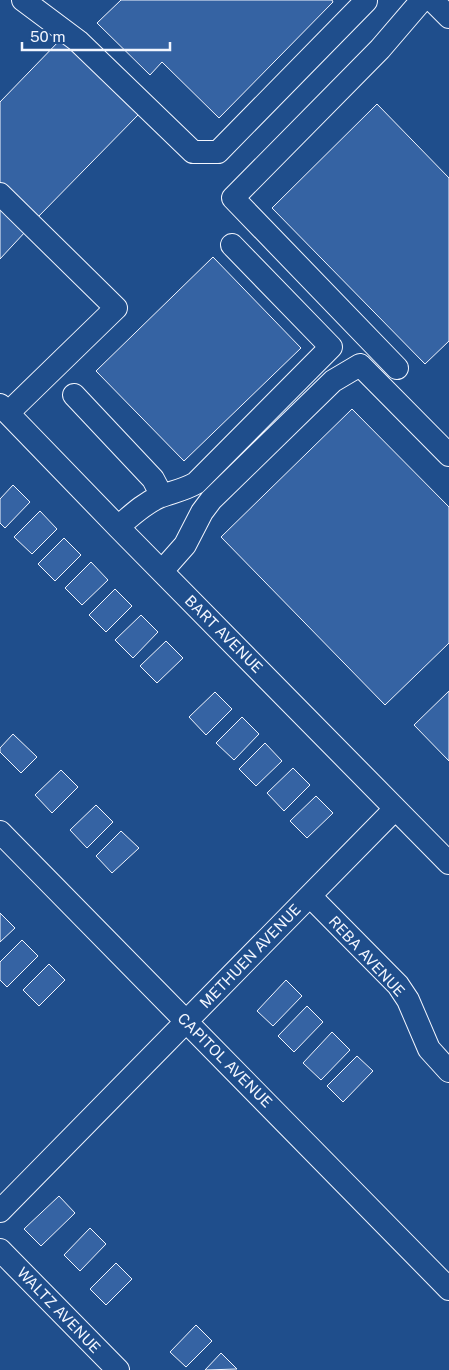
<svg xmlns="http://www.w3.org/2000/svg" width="449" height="1370" font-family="'Public Sans',sans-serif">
<rect width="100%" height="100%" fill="#1f4e8c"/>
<path fill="#3563a3" stroke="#f2f6ff" d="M121,0H332L333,2L219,118L162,62L150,75L97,23Z
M61,39L138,115L37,218L0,182V102Z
M377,104L449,178V341L425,364L272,208Z
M0,206L26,231L0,259Z
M213,257L301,348L184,461L96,371Z
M352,409L449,507V643L385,705L221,537Z
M13,485L30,502L5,528L0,523V499Z
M40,511L57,529L32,554L14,537Z
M64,538L81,555L55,581L38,564Z
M91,562L108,580L82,605L65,588Z
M115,589L132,606L106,632L89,615Z
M141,615L158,632L133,658L115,640Z
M166,641L183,658L157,683L140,666Z
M449,691V761L414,725Z
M215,692L232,709L206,735L189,717Z
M242,717L259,734L234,760L216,743Z
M13,734L37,757L21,773L0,752V748Z
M265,743L282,761L256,786L239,769Z
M293,768L310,785L284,811L267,793Z
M61,770L78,787L52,813L35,795Z
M316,796L333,813L307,838L290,821Z
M96,805L113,822L87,848L70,830Z
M121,831L139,848L112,873L96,856Z
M0,913L15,928L0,942Z
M22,940L38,956L7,987L0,980V962Z
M49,964L65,980L39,1006L23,990Z
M286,980L302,996L273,1026L257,1011Z
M307,1006L323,1022L294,1052L278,1036Z
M332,1032L350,1050L321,1080L303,1063Z
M357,1056L373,1071L343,1102L327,1086Z
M59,1196L75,1213L41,1246L24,1229Z
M90,1228L106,1244L80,1271L64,1255Z
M116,1263L132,1279L106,1305L90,1289Z
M196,1325L212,1341L186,1367L170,1352Z
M221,1353L237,1369L205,1370Z"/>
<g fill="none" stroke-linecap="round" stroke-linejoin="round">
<defs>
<path id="minor" d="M23,0L78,41L193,152H218L366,1
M432,0L449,17
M0,194L116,308L8,413
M397,368L233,198L380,49L422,0
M74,395L153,479L162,496
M0,405L118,527L449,863
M118,527C131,516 143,504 159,497C172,492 184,490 196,483L331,347L232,245
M162,571L185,545L202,512L211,500L333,381L360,365L449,455
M0,832L449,1289
M310,896L398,985L408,1000L429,1049L449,1071
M0,1211L395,809
M0,1250L118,1370"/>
</defs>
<use href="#minor" stroke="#f2f6ff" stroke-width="24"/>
<use href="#minor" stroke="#1f4e8c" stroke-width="22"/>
</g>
<g text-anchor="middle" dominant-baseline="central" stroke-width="4" stroke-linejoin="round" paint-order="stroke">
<g font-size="15" fill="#f2f6ff" stroke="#1f4e8c">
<text transform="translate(224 634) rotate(45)">BART AVENUE</text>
<text transform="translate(250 956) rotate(-46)">METHUEN AVENUE</text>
<text transform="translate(367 956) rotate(47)">REBA AVENUE</text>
<text transform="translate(225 1060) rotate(45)">CAPITOL AVENUE</text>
<text transform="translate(59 1310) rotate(46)">WALTZ AVENUE</text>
</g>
</g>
<path d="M22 42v8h148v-8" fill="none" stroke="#f2f6ff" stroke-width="2.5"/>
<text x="30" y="42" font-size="15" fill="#f2f6ff" stroke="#1f4e8c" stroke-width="4" paint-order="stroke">50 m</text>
</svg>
